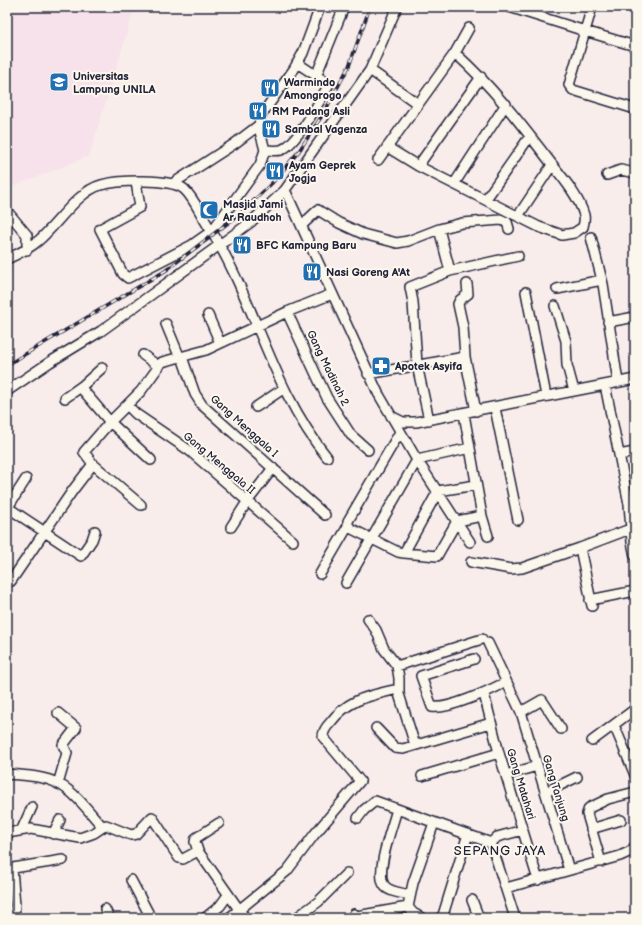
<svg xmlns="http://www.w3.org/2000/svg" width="642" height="925" font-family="'Balsamiq Sans',sans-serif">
<rect width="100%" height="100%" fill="#f9edec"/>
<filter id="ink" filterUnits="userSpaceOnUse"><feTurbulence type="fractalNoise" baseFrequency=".025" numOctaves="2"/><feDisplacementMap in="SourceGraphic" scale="8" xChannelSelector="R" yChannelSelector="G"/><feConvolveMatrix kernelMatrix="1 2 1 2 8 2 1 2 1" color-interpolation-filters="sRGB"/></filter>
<g filter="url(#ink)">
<path fill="#f7e1eb" d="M7,7H135L89,156L7,189Z"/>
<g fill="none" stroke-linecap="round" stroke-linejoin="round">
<defs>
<path id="minor" d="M509,7L585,31L592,7
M635,46L585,31L569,85L573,90L635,109
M370,70L418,104
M316,76L344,7
M387,147L418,166L539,227L562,235L574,233L583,227C584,223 585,219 584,215C579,197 563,178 551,163C521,124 492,86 455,53
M265,150C270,150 276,151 281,150C296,145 321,99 329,84L297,63
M378,160L455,53L469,28
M418,166L481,77
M607,175L621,170L635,173
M136,182L140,207L100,229L123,274L128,278L192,245L212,231L260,165L265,150L259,128L260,117L294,69L303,53L320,7
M172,184L234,144L259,125
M454,184L506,104
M285,190L378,393L417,460L470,542
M486,199L530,136
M7,211L27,235V250
M518,216L552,165
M302,225L318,210L339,223L363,234L397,243L408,241L439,229L450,271L410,287L413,302L417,365L429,420
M439,229L462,223L501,220L507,222L509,229
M591,237L603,284L618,382
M7,259C18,254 29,249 38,241C56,226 78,191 101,185C118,180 170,178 184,189C193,197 200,213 207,224C255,298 270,387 327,457
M450,271L518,256
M557,289L602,280
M526,292L546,396
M555,306L566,341L567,365L574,391
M287,312L327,398L351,435L368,450
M208,315L220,343
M608,322L635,317
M166,324L180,358
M143,355L158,366
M182,357L195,394L202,405L325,515
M465,357L476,411
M102,368L82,386V389L110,422L151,460
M368,374L465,357L463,327L458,304L460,300L468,294L467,284
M605,385L629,504L632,542L635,556
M7,391L50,362L101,331L148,297L251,222L285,190L370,70L397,7
M65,398L82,386
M127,405L136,414L190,451L293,541
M256,407L283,389
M495,408L518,520
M391,416L403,422H416L635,379
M400,432L348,521V526L352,529L398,552L404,553L438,491L476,485
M619,455L635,452
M141,505L93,464L84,452L110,422L141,391L162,362L206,350L287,312L332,294
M7,507L81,556L92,540L95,531
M8,507L26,479
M482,516L488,536
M231,527L247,502L273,468
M404,553L437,556L457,521L482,516L464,414
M471,562L511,569L522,568L580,548
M320,574L348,526
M11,581L73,490L93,464
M346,583L417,460L470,448
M590,600L635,591
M592,606L580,548L630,529
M368,619L376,630L384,649L397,666L399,678V694L415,745
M488,643L521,712L569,870
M474,659L421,676L432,707C447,710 489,691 504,683
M397,666L482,639
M484,694L499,753L538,880
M521,712L542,700L561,729
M58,713L76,728L63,745L67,753L58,784
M614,725L635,775
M376,728L395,748L403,749L491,723
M592,741L635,709
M7,774C23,775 45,776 59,784C76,793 89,812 102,826
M506,775L537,766
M422,776L499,753
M546,792L577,777
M397,809C393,825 375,871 384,885C388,892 402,893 410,895
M358,818L364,810L375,801L491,843
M22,829L32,807
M591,829L621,820
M7,833L31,829L80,838L94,833L106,825L131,835L136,834L152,817L179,858L183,859L198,851L245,918
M53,834L60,820
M198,851L195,842L196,838L219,823
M601,862L587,814L589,808L608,799L635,792
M7,869L63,860
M12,869L15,905L14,918
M131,880L151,918
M506,888L620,856L631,851L635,846
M472,900L479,918
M105,909L109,918
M354,914L357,916L408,907
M205,918L220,906L228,895
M229,918L287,871L314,835L360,781L323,737C323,731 326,727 330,723C349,698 370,696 398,689
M296,918L318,902L347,873
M422,918L413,913L408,907L413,883L434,823
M440,918L443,915L468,834
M515,918L491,843L497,837L523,830"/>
</defs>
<use href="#minor" stroke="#22223b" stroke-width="12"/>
<use href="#minor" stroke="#fbf7ec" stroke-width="9"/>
<defs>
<path id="rail" d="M7,365L165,271L241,213L272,183L299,151L325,111L349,66L370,7"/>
</defs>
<use href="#rail" stroke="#22223b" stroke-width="3.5"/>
<use href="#rail" stroke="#fbf7ec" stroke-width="2" stroke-dasharray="6" stroke-linecap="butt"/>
</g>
</g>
<defs>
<symbol id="university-square" viewBox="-11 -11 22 22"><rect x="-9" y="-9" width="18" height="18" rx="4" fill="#1f6fb2" stroke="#fbf7ec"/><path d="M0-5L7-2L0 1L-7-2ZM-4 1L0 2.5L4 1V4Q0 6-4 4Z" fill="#fff"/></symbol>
<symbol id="restaurant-square" viewBox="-11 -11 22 22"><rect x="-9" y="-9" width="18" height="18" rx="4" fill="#1f6fb2" stroke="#fbf7ec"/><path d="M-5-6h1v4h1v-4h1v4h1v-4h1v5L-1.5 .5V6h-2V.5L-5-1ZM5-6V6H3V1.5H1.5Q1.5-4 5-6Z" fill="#fff"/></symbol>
<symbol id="mosque-square" viewBox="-11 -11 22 22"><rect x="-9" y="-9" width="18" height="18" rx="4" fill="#1f6fb2" stroke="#fbf7ec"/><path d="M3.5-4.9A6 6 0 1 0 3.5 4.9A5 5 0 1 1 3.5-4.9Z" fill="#fff"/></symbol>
<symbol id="pharmacy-square" viewBox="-11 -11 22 22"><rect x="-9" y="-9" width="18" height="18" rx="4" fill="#1f6fb2" stroke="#fbf7ec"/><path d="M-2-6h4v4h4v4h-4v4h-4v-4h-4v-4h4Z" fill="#fff"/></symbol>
</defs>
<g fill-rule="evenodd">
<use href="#university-square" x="48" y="71" width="22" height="22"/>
<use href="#restaurant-square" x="259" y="77" width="22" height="22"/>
<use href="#restaurant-square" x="247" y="100" width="22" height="22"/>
<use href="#restaurant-square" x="260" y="118" width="22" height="22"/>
<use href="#restaurant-square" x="264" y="160" width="22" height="22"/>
<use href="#mosque-square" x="198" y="199" width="22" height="22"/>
<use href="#restaurant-square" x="231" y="234" width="22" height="22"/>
<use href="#restaurant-square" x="301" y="261" width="22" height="22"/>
<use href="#pharmacy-square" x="370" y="355" width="22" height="22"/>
</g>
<g text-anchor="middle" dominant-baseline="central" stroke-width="4" stroke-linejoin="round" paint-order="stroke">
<g font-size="11" font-weight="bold" fill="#22223b" stroke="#fbf7ec" text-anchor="start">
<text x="73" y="76">Universitas<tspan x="73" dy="13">Lampung UNILA</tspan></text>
<text x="284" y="82">Warmindo<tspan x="284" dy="13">Amongrogo</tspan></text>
<text x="272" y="111">RM Padang Asli</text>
<text x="285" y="129">Sambal Vagenza</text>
<text x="289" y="165">Ayam Geprek<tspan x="289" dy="13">Jogja</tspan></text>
<text x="223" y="204">Masjid Jami<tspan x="223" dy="13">Ar Raudhoh</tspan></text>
<text x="256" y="245">BFC Kampung Baru</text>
<text x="326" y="272">Nasi Goreng A'At</text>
<text x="395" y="366">Apotek Asyifa</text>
</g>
<g font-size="11" fill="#22223b" stroke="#fbf7ec">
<text transform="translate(328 368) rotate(64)">Gang Madinah 2</text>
<text transform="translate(244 426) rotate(42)">Gang Menggala I</text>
<text transform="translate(219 463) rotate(40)">Gang Menggala II</text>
<text transform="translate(521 784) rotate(73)">Gang Matahari</text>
<text transform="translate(556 788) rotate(73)">Gang Tanjung</text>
</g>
<g font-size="13" letter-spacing="1" fill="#22223b" stroke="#fbf7ec">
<text x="500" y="851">SEPANG JAYA</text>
</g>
</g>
<rect width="642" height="925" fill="none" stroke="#fbf7ec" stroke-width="24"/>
<rect x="12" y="12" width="618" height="901" fill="none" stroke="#22223b" stroke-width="1.5" filter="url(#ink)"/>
</svg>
